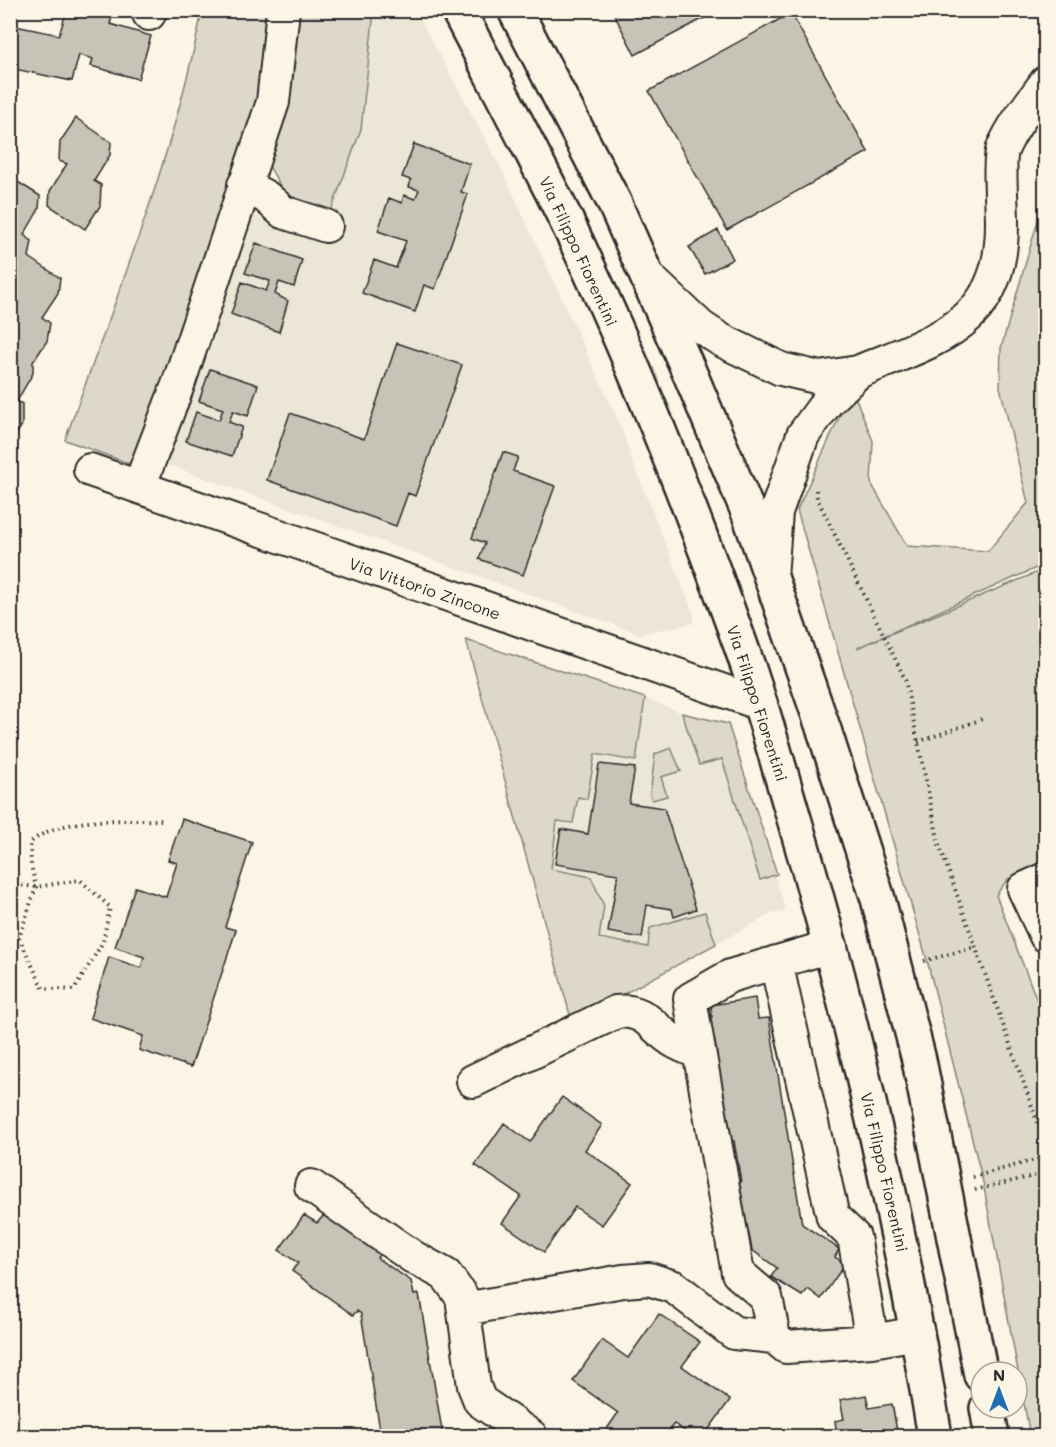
<svg xmlns="http://www.w3.org/2000/svg" width="1056" height="1447" font-family="Mali,sans-serif">
<rect width="100%" height="100%" fill="#fcf5e5"/>
<filter id="ink" filterUnits="userSpaceOnUse"><feTurbulence type="fractalNoise" baseFrequency=".0167" numOctaves="2"/><feDisplacementMap in="SourceGraphic" scale="12" xChannelSelector="R" yChannelSelector="G"/><feConvolveMatrix kernelMatrix="1 2 1 2 8 2 1 2 1" color-interpolation-filters="sRGB"/></filter>
<g filter="url(#ink)">
<path fill="#ece6d7" d="M374,11H416L503,172L623,431L630,455L694,615V623L640,634L160,462L248,213L321,241L361,129Z
M466,640L645,698L682,713L728,724L786,911L771,914L572,1022Z"/>
<path fill="#ded8ca" stroke="#84827a" stroke-width="1.5" d="M202,11H374L361,129L331,211L287,198L269,166L244,159L136,466L65,440C116,298 173,159 202,11Z
M1045,196V564L857,648L1045,569V862L1008,879L996,895L1045,1021V1436H1030L983,1182L927,960L797,510L852,389L873,441L871,483L907,546L988,551L1028,503L1000,387L1001,348Z
M466,640L645,698L636,761L595,754L587,799L578,797L573,823L557,821L551,869L591,877L604,906L599,938L648,947L650,928L705,912L716,944L572,1022Z
M682,713L728,724L777,874L760,880L722,759L699,765Z
M671,748L681,771L661,777L667,796L652,800L650,795L655,754Z"/>
<path fill="#c8c3b7" stroke="#2b2b2b" stroke-width="1.5" d="M67,10H114L110,24L151,36L138,79L91,66L93,59L79,55L72,81L15,69L10,79V25L59,35Z
M612,10H719L635,55Z
M791,13L868,152L727,230L649,91Z
M76,118L111,142L110,155L94,181L101,185L100,206L85,229L49,205L50,191L67,164L59,161L60,142Z
M414,144L470,164L461,192L468,194L435,289L424,285L415,312L362,293L374,260L396,268L406,241L378,231L389,198L402,203L404,195L415,199L419,190L409,187L411,180L402,177Z
M10,177L40,196L39,209L24,235L32,241L29,257L60,278L58,293L42,317L50,323L47,341L33,362V373L17,401L22,404V425L10,445V309L15,303L10,301Z
M718,230L733,259L705,274L689,247Z
M256,243L302,260L294,287L279,282L275,294L288,301L279,332L231,314L242,282L266,291L270,281L245,273Z
M397,343L462,365L415,496L408,493L396,526L267,480L290,413L364,439Z
M210,369L258,385L248,416L233,411L229,422L242,427L232,456L186,441L196,412L219,420L223,409L199,401Z
M503,452L518,457L513,471L555,486L523,575L479,559L485,543L472,538Z
M599,764L635,768L629,803L664,808L696,909L674,917L672,909L647,905L642,938L608,932L618,874L555,864L561,829L588,834Z
M182,819L252,842L225,927L236,930L191,1067L139,1050L143,1036L90,1018L109,957L141,968L144,957L115,947L135,887L166,897L177,863L168,860Z
M755,998L758,1019L769,1018L802,1224L839,1249L835,1257L845,1264L821,1299L808,1289L802,1296L771,1277L777,1268L752,1250L746,1220L739,1221L734,1184L741,1182L734,1141L724,1143L702,1018L712,1017L711,1005Z
M562,1097L602,1125L585,1150L632,1183L602,1225L575,1207L544,1252L502,1223L521,1196L475,1165L504,1123L530,1142Z
M325,1214L380,1253L377,1258L411,1281L414,1295L419,1294L443,1436H381L361,1314L357,1311L353,1315L292,1271L298,1263L279,1250L304,1215L317,1223Z
M659,1314L700,1342L682,1366L730,1400L704,1436H692L674,1424L664,1436H602L618,1413L573,1381L602,1340L628,1358Z
M866,1395L869,1408L892,1404L898,1436H837L835,1421L844,1419L840,1400Z"/>
<g fill="none" stroke-linecap="round" stroke-linejoin="round">
<defs>
<path id="minor" d="M149,14V10
M244,185L266,197L283,212L326,226
M649,278L701,327L721,340L781,369L820,378L858,372L827,402L803,435L776,512L771,577
M858,372C939,338 1003,325 1002,221C1002,206 998,159 1003,148C1013,125 1031,103 1046,82
M90,470L761,704
M139,487L178,385L273,102L283,10
M1046,879L1024,889L1046,936
M831,946L730,976L690,999L738,1273L766,1297L774,1337L786,1347L872,1341L918,1333
M776,962L833,1217L854,1237L872,1341
M473,1081L616,1012C643,1009 649,1023 669,1038C677,1045 689,1048 699,1053
M311,1186L413,1257L446,1275L462,1297L474,1386L480,1401L531,1436
M464,1309L623,1281L649,1279L674,1287L734,1333L774,1337"/>
<path id="major" d="M458,10C494,80 531,149 566,220C630,352 684,489 734,627C758,691 776,757 795,822C855,1024 901,1229 935,1436
M515,10L614,202L691,376L749,514L825,733L878,899L919,1060L981,1375
M987,1408L992,1436"/>
</defs>
<use href="#minor" stroke="#2b2b2b" stroke-width="36"/>
<use href="#major" stroke="#2b2b2b" stroke-width="38"/>
<path stroke="#2b2b2b" stroke-width="4" stroke-dasharray="1.5 4.5" stroke-linecap="butt" d="M816,490L817,498L905,679L939,844L1046,1146
M918,742L985,718
M1043,783L1046,788
M10,884L36,887L80,880L110,907L103,942L74,990L43,988L19,938L36,887L31,865L30,843C60,815 125,821 164,820
M924,961L975,947
M973,1177L1046,1157
M975,1190L1046,1173"/>
<use href="#minor" stroke="#fcf5e5" stroke-width="32"/>
<use href="#major" stroke="#fcf5e5" stroke-width="33"/>
</g>
</g>
<g text-anchor="middle" dominant-baseline="central" stroke-width="4.5" stroke-linejoin="round" paint-order="stroke">
<g font-size="16" fill="#2b2b2b" stroke="#fcf5e5">
<text transform="translate(579 251) rotate(65)">Via Filippo Fiorentini</text>
<text transform="translate(425 588) rotate(19)">Via Vittorio Zincone</text>
<text transform="translate(758 703) rotate(72)">Via Filippo Fiorentini</text>
<text transform="translate(885 1172) rotate(77)">Via Filippo Fiorentini</text>
</g>
</g>
<rect width="1056" height="1447" fill="none" stroke="#fcf5e5" stroke-width="36"/>
<rect x="18" y="18" width="1020" height="1411" fill="none" stroke="#2b2b2b" stroke-width="2" filter="url(#ink)"/>
<g transform="translate(999 1390)"><circle r="28" fill="#fcf5e5" stroke="#a8a49b" stroke-width="1.5"/>
<path d="M0-4.5L10 22L0 15L-10 22Z" fill="#1f6fb2"/>
<text y="-9" font-size="16" font-weight="bold" text-anchor="middle" fill="#2b2b2b">N</text>
</g>
</svg>
